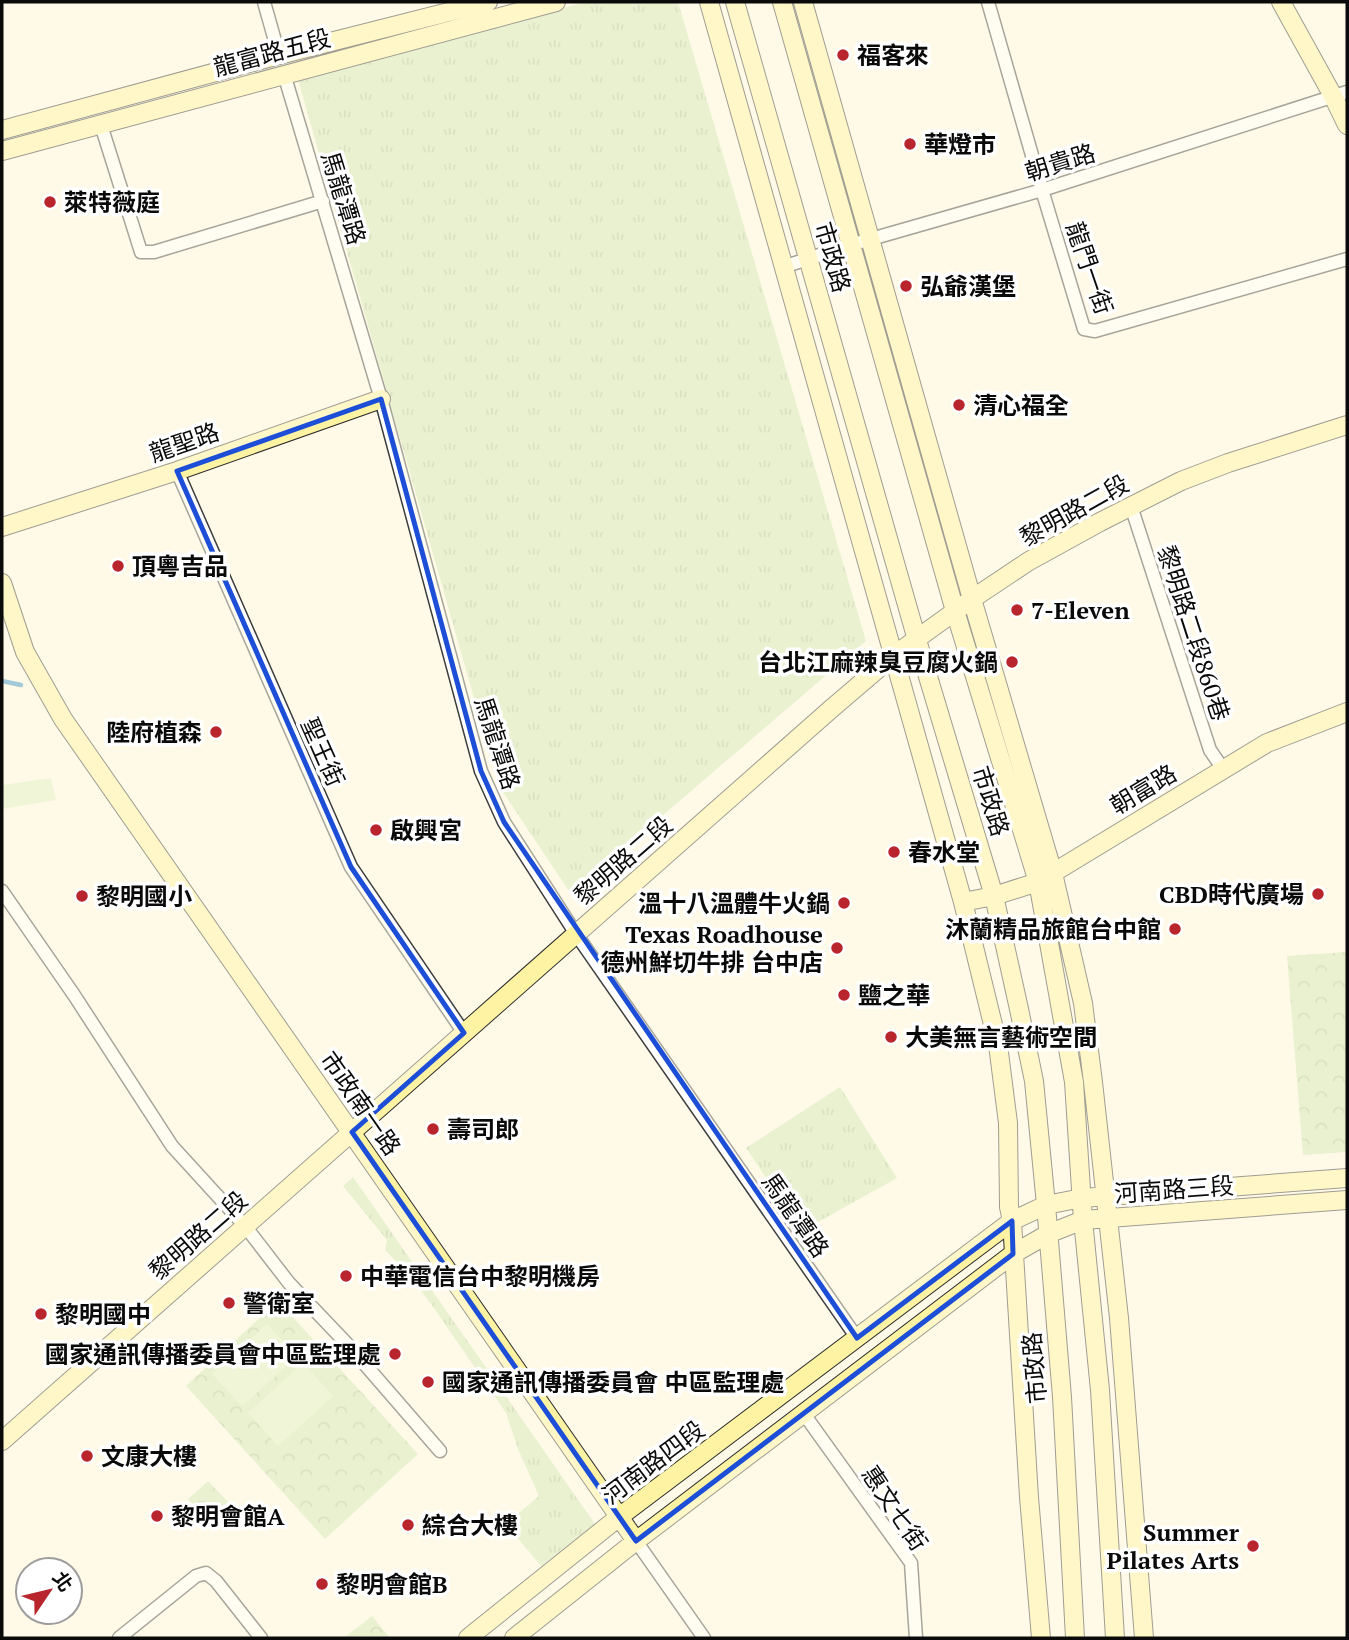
<svg xmlns="http://www.w3.org/2000/svg" width="1349" height="1640" font-family="'PT Serif','Noto Sans TC',serif">
<defs>
<pattern id="grass-tufts" width="24" height="20" patternUnits="userSpaceOnUse" patternTransform="scale(1.75)"><rect width="24" height="20" fill="#cfe7b3"/><path d="M3 7l-1-3M5 7V3M7 7l1-3M15 17l-1-3M17 17v-4M19 17l1-3" fill="none" stroke="#b0c599"/></pattern>
<pattern id="park-crowns" width="20" height="18" patternUnits="userSpaceOnUse" patternTransform="scale(1.75)"><rect width="20" height="18" fill="#cfe7b3"/><path d="M2 6a3 3 0 1 1 6 0M12 15a3 3 0 1 1 6 0" fill="none" stroke="#b0c599"/></pattern>
</defs>
<rect width="100%" height="100%" fill="#fffae8"/>
<path fill="url(#grass-tufts)" d="M586,2H678L866,641L571,894L499,786L297,76Z
M840,1087L897,1178L802,1231L746,1148Z
M353,1177L595,1524L541,1566L506,1524L539,1496L518,1449L506,1413L434,1308L410,1276L385,1250L387,1240L343,1186Z"/>
<path fill="url(#park-crowns)" d="M1347,952V1152L1303,1155L1287,956Z
M278,1301L418,1454L325,1539L186,1386Z
M208,1481L234,1508L214,1527L188,1499Z
M372,1616L390,1638H344Z"/>
<path fill="#e1efc5" d="M51,778L56,800L2,809V785Z
M267,1324L297,1357L242,1406L212,1374Z
M303,1363L333,1396L278,1446L248,1413Z"/>
<g fill="none" stroke-linecap="round" stroke-linejoin="round">
<path stroke="#3591cb" stroke-width="4.5" d="M2,681L21,685"/>
<defs>
<path id="street" d="M264,2L279,55
M988,2L1042,190L1084,329L1095,331L1347,259
M284,74L381,399L481,771L504,822L576,934L857,1338
M101,125L141,252H154L323,201
M783,267L850,245L1042,190L1347,92
M177,471L351,867L464,1033
M1131,506L1210,750L1223,769
M2,891L74,995L172,1146L245,1226L289,1283L349,1346L440,1451
M804,1414L911,1563L916,1638
M636,1541L704,1638
M119,1638L196,1576L206,1573L216,1581L261,1638"/>
<path id="secondary" d="M709,2L963,902L998,1045L1008,1123L1009,1207L1012,1221L1029,1497L1041,1638
M735,2L917,640L994,896L1019,1009L1034,1081L1046,1205L1062,1397L1075,1638
M782,2L955,611L1038,882L1074,1082L1083,1220L1100,1390L1115,1638
M803,2L972,599L1053,873L1083,1003L1093,1082L1119,1318L1144,1638
M1281,2L1333,96L1347,125
M2,130L279,55L488,2
M2,151L556,2
M2,527L177,471L381,399
M2,583L25,652L63,719L636,1541
M963,902L994,896L1038,882L1267,743L1347,712
M2,1441L831,709L893,656L972,599L1029,561L1100,522L1181,481L1228,463L1347,425
M468,1638L619,1517L1012,1221L1046,1205L1082,1198L1347,1178
M514,1638L636,1541L1013,1254L1048,1234L1083,1220L1347,1200"/>
</defs>
<use href="#street" stroke="#3d3d3d" stroke-width="15"/>
<use href="#secondary" stroke="#2c2c2c" stroke-width="20"/>
<use href="#street" stroke="#fff" stroke-width="12"/>
<use href="#secondary" stroke="#fef3a3" stroke-width="18"/>
</g>
<path d="M0 0H1349V1640H0ZM381,399L481,771L504,822L857,1338L1012,1221L1013,1254L636,1541L352,1132L464,1033L351,867L177,471Z" fill="#fffae8" fill-opacity=".55" fill-rule="evenodd"/>
<path fill="none" stroke="#1d4ed8" stroke-width="5" stroke-linejoin="round" d="M381,399L481,771L504,822L857,1338L1012,1221L1013,1254L636,1541L352,1132L464,1033L351,867L177,471Z"/>
<g fill="#b8252d" stroke="#fff" stroke-width="2.5">
<circle cx="843" cy="55" r="7"/>
<circle cx="910" cy="144" r="7"/>
<circle cx="50" cy="202" r="7"/>
<circle cx="906" cy="286" r="7"/>
<circle cx="959" cy="405" r="7"/>
<circle cx="118" cy="566" r="7"/>
<circle cx="1017" cy="610" r="7"/>
<circle cx="1012" cy="662" r="7"/>
<circle cx="216" cy="732" r="7"/>
<circle cx="376" cy="830" r="7"/>
<circle cx="894" cy="852" r="7"/>
<circle cx="1318" cy="894" r="7"/>
<circle cx="82" cy="896" r="7"/>
<circle cx="844" cy="903" r="7"/>
<circle cx="1175" cy="929" r="7"/>
<circle cx="837" cy="948" r="7"/>
<circle cx="844" cy="995" r="7"/>
<circle cx="891" cy="1037" r="7"/>
<circle cx="433" cy="1129" r="7"/>
<circle cx="346" cy="1276" r="7"/>
<circle cx="229" cy="1303" r="7"/>
<circle cx="41" cy="1314" r="7"/>
<circle cx="395" cy="1354" r="7"/>
<circle cx="428" cy="1382" r="7"/>
<circle cx="87" cy="1456" r="7"/>
<circle cx="157" cy="1516" r="7"/>
<circle cx="408" cy="1525" r="7"/>
<circle cx="1253" cy="1546" r="7"/>
<circle cx="322" cy="1584" r="7"/>
</g>
<g text-anchor="middle" dominant-baseline="central" stroke-width="7" stroke-linejoin="round" paint-order="stroke">
<g font-size="24" fill="#0a0a0a" stroke="#fff">
<text transform="translate(272 52) rotate(-15)">龍富路五段</text>
<text transform="translate(1060 162) rotate(-17)">朝貴路</text>
<text transform="translate(344 198) rotate(73)">馬龍潭路</text>
<text transform="translate(833 257) rotate(74)">市政路</text>
<text transform="translate(1090 268) rotate(71)">龍門一街</text>
<text transform="translate(184 442) rotate(-19)">龍聖路</text>
<text transform="translate(1074 510) rotate(-29)">黎明路二段</text>
<text transform="translate(1194 633) rotate(72)">黎明路二段860巷</text>
<text transform="translate(498 743) rotate(72)">馬龍潭路</text>
<text transform="translate(323 752) rotate(66)">聖王街</text>
<text transform="translate(1143 789) rotate(-31)">朝富路</text>
<text transform="translate(991 801) rotate(73)">市政路</text>
<text transform="translate(623 860) rotate(-41)">黎明路二段</text>
<text transform="translate(361 1103) rotate(55)">市政南一路</text>
<text transform="translate(1174 1189) rotate(-4)">河南路三段</text>
<text transform="translate(796 1215) rotate(55)">馬龍潭路</text>
<text transform="translate(198 1235) rotate(-41)">黎明路二段</text>
<text transform="translate(1034 1368) rotate(-95)">市政路</text>
<text transform="translate(653 1462) rotate(-37)">河南路四段</text>
<text transform="translate(895 1508) rotate(56)">惠文七街</text>
</g>
<g font-size="24" font-weight="bold" fill="#0a0a0a" stroke="#fff" text-anchor="start">
<text x="857" y="55">福客來</text>
<text x="924" y="144">華燈市</text>
<text x="64" y="202">萊特薇庭</text>
<text x="920" y="286">弘爺漢堡</text>
<text x="973" y="405">清心福全</text>
<text x="132" y="566">頂粵吉品</text>
<text x="1031" y="610">7-Eleven</text>
<text x="998" y="662" text-anchor="end">台北江麻辣臭豆腐火鍋</text>
<text x="202" y="732" text-anchor="end">陸府植森</text>
<text x="390" y="830">啟興宮</text>
<text x="908" y="852">春水堂</text>
<text x="1304" y="894" text-anchor="end">CBD時代廣場</text>
<text x="96" y="896">黎明國小</text>
<text x="830" y="903" text-anchor="end">溫十八溫體牛火鍋</text>
<text x="1161" y="929" text-anchor="end">沐蘭精品旅館台中館</text>
<text x="823" y="934" text-anchor="end">Texas Roadhouse<tspan x="823" dy="28">德州鮮切牛排 台中店</tspan></text>
<text x="858" y="995">鹽之華</text>
<text x="905" y="1037">大美無言藝術空間</text>
<text x="447" y="1129">壽司郎</text>
<text x="360" y="1276">中華電信台中黎明機房</text>
<text x="243" y="1303">警衛室</text>
<text x="55" y="1314">黎明國中</text>
<text x="381" y="1354" text-anchor="end">國家通訊傳播委員會中區監理處</text>
<text x="442" y="1382">國家通訊傳播委員會 中區監理處</text>
<text x="101" y="1456">文康大樓</text>
<text x="171" y="1516">黎明會館A</text>
<text x="422" y="1525">綜合大樓</text>
<text x="1239" y="1532" text-anchor="end">Summer<tspan x="1239" dy="28">Pilates Arts</tspan></text>
<text x="336" y="1584">黎明會館B</text>
</g>
</g>
<rect width="1349" height="1640" fill="none" stroke="#0a0a0a" stroke-width="7"/>
<g transform="translate(49 1591) rotate(55)"><circle r="33" fill="#ffffff" stroke="#9d9d9d" stroke-width="2"/>
<path d="M0-5L12 26L0 18L-12 26Z" fill="#b8252d"/>
<text y="-10" font-size="19" font-weight="bold" text-anchor="middle" fill="#0a0a0a">北</text>
</g>
</svg>
